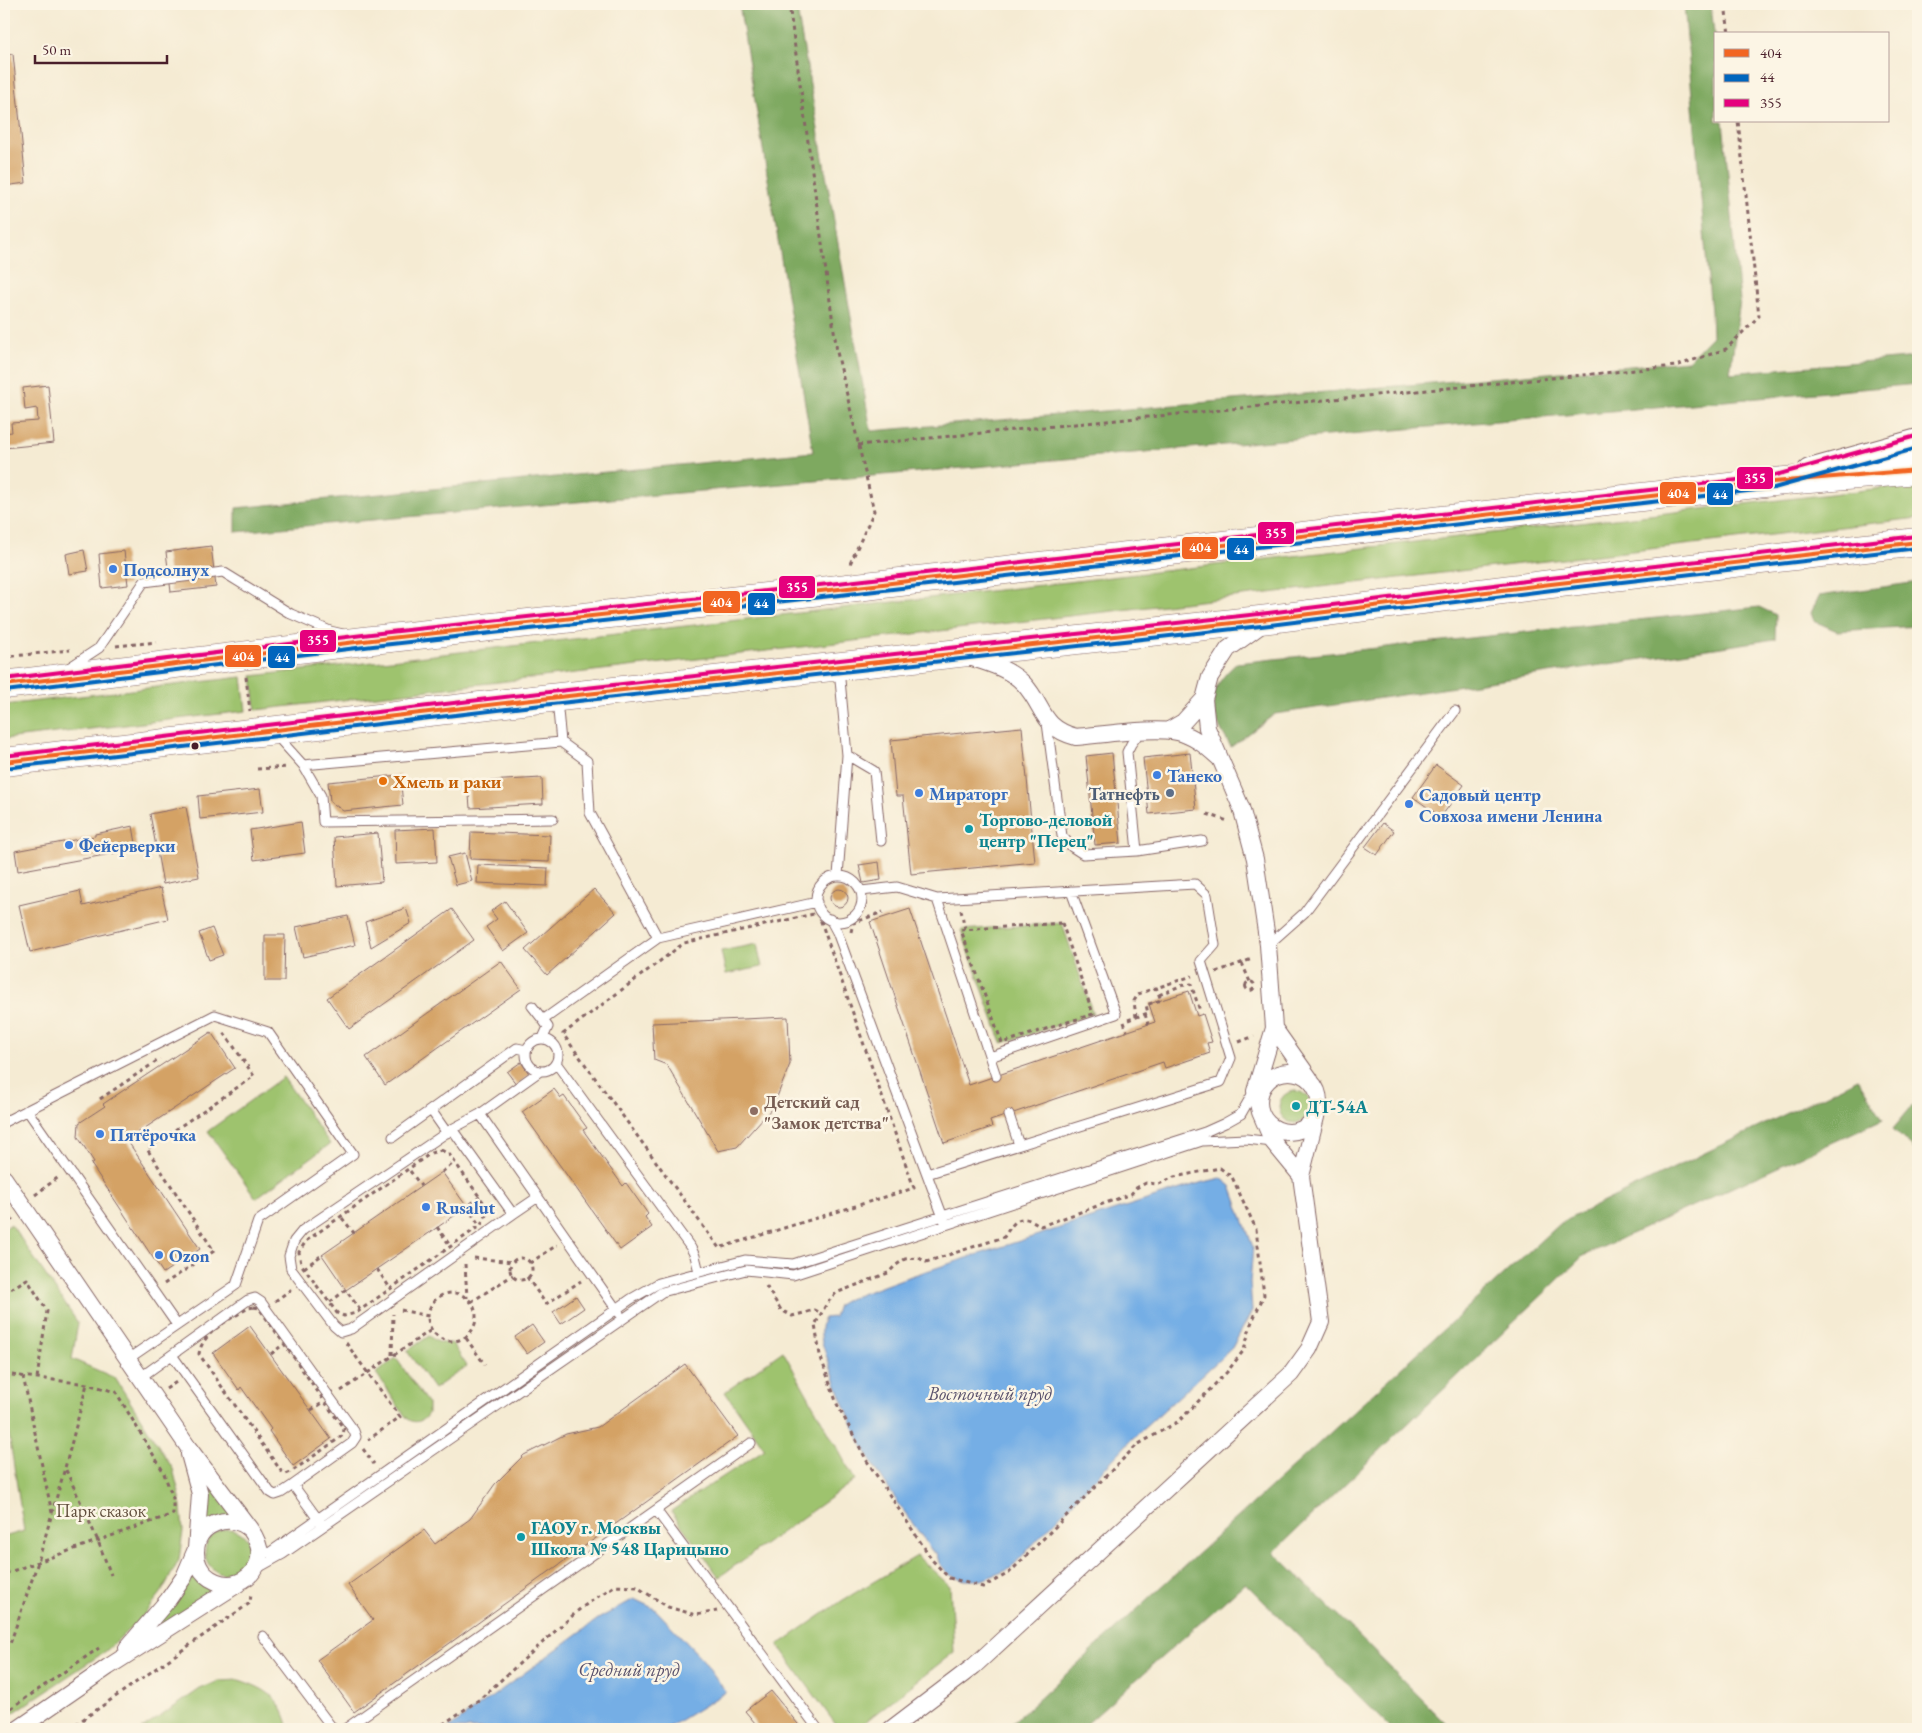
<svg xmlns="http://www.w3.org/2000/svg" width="1922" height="1733" font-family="'EB Garamond',serif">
<rect width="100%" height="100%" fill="#fcf5e5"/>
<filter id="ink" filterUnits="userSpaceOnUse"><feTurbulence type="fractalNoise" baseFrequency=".02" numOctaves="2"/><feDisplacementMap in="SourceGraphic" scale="10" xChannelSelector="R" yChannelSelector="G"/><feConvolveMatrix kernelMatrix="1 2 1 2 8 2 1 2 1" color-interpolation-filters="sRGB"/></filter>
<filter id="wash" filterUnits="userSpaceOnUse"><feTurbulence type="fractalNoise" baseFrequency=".0096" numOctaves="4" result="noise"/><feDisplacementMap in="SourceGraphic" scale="20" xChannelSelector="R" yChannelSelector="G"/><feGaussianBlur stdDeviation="1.12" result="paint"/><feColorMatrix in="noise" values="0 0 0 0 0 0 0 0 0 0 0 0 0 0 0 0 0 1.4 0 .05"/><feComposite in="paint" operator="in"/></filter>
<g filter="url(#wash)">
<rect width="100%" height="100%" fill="#f5ebd3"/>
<path fill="#9ec36e" stroke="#74714c" d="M1918,484V518L256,710L252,676Z
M242,677L246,711L4,739V705Z
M1062,923L1093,1014L1002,1043L961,930Z
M757,944L762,967L726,974L721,951Z
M283,1077L330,1144L256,1198L208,1131Z
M1279 1107a16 16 0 1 1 32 0a16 16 0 1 1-32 0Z
M11,1224L78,1323L72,1359L115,1378L173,1469L180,1497L183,1531L179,1560L161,1593L143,1616L106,1651L4,1719V1537L24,1531L6,1415L4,1414V1229Z
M429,1336C436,1342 442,1344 452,1343L467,1366L434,1389L407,1351Z
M783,1351L855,1480L719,1577L671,1511L765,1449L725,1392Z
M396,1358L428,1404V1413C425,1420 416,1425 408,1419C400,1411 384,1384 376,1373Z
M195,1460L237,1517L202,1527Z
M205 1552a23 23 0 1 1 46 0a23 23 0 1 1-46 0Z
M917,1556L950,1586L954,1652L856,1729H839L778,1645L843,1600Z
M195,1567L220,1590L149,1634Z
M239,1680C268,1689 282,1699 289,1729H142L200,1689L219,1681Z"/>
<path fill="#7ea961" stroke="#646446" d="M739,4H796L871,431L1688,361L1712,336L1711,312L1684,4H1711L1716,53V121H1723L1740,301L1730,373L1918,357V384L236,532V508L813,452Z
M1918,582V626L1837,631L1814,621L1811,613L1819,596Z
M1759,607L1776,615L1775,639L1275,714L1231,747C1210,713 1203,692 1237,663Z
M1858,1079L1883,1119L1583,1256L1274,1552L1452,1729H1392L1245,1583L1081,1729H1006L1560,1223Z
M1918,1099V1153L1893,1129Z"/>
<path fill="#75aee5" stroke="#606688" d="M1221,1178L1231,1186L1253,1247L1250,1282L1252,1311L1232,1348L1131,1440L1010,1569L982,1580H965L950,1575L939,1563L937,1554L932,1551C906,1513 876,1475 857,1434C847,1412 838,1389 830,1366C825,1351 816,1333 824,1318L834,1317L838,1305L848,1299L902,1279L1196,1184Z
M634,1599L655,1609L704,1661L726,1692L666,1729H448L598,1619Z"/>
<g id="blocks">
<path fill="#d4a265" d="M13,54L26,183L4,186V55Z
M48,385L54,443L4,448V433L12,432L11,423L38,421L37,408L25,410L23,388Z
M211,546L216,587L171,592L166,552Z
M84,550L88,571L69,574L66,554Z
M124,551L128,585L102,588L99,554Z
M1022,727L1035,862L911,874L903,796H896L891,740Z
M1112,753L1121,843L1095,845L1086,756Z
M1190,753L1196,809L1149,814L1143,758Z
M1436,765L1464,785L1441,817L1413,797Z
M400,775L403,805L343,811L330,801L328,782Z
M542,778L543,804L470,808L468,782Z
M260,789L263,812L200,819L198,796Z
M186,807L199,877L163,884L150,814Z
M301,822L305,853L254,860L250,830Z
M1383,823L1394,831L1377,855L1365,847Z
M133,826L137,849L18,871L15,851L95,836V834Z
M435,828L437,862L396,864L395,830Z
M471,832L550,835L549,862L470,859Z
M378,833L382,882L337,886L334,837Z
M465,853L472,881L456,885L448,857Z
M879,862L881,880L863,883L859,865Z
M478,865L548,868L547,886L477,883Z
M161,888L168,919L30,952L19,905L80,891L83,906Z
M830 898a9 9 0 1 1 18 0a9 9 0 1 1-18 0Z
M594,889L616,913L547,975L525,950Z
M505,901L528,933L503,951L486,927L497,919L491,911Z
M406,908L411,923L371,947L365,922Z
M452,909L474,940L349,1029L327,998Z
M910,909L969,1085L1155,1022L1149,1004L1189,991L1197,1016L1203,1014L1212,1042L1207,1043L1210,1053L1165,1068L1163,1062L990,1121L992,1127L944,1143L870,922Z
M348,916L355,945L303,957L296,927Z
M212,928L223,955L209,960L199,933Z
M265,935H285L284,981H265Z
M501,961L521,989L385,1085L366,1057Z
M788,1017L790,1064L773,1107L737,1147L718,1151L667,1065L654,1060L652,1023Z
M211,1032L235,1068L127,1140L200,1249L163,1273L91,1164L94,1162L78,1137L79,1123L105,1106L103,1104Z
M521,1062L530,1075L517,1085L507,1072Z
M554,1089L561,1098L564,1096L587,1128L583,1130L623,1186L626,1183L648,1214L645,1217L652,1227L620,1250L522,1112Z
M442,1172L467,1207L346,1290L322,1255Z
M576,1296L584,1308L561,1324L553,1312Z
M532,1325L544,1342L527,1354L515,1337Z
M250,1326L331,1439L293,1466L269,1431L271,1429L241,1387L239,1390L213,1353Z
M685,1364L738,1436L354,1712L317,1660L373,1620L348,1585L424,1530L435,1544L470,1519L495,1484L524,1455L566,1434L598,1427Z
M771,1691L802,1729H760L745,1711Z"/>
</g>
</g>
<g filter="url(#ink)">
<use href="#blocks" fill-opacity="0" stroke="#866666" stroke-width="1"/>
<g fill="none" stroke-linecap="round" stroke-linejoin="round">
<defs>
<path id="lane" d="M70,667L99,648L144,582L223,572L291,614L330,631L343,634
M557,700L561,742
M1047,723L1062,836L1072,847L1083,854L1137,851L1202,841
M276,735L303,765L321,796L323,822L553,819
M847,755L874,771L881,841
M303,765L561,742L587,761L590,813L658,938L817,902
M1137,851L1127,752L1131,744L1140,732
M838,876L847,755L839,669
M816 899a23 23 0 1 1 46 0a23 23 0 1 1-46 0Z
M861,891L897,887L937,899L1195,884L1207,895L1215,945L1201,961L1231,1058L1221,1082L927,1174
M937,899L996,1076
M830,919L837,932L944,1220
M1268,945L1304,913L1455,711
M532,1006L543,1020
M543,1038L548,1027L543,1020L658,938
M526 1055a16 16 0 1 1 32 0a16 16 0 1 1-32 0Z
M990,1057L1116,1014L1071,891
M556,1063L691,1248L695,1256L699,1272
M27,1110L177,1325
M431,1110L447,1133
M480,1114L619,1313
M1009,1115L1019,1145
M4,1122L215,1015L268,1032L353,1154L258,1221L236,1285L128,1359
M452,1129L513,1214L351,1329L341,1332L334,1326L291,1269L289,1256L294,1241L303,1230Z
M452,1129L480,1114L540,1071
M393,1137L517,1048L526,1050
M513,1214L538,1197
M172,1355L270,1492L275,1495L281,1493L293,1485
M141,1377L248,1300L255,1298L261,1302L354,1431L356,1437L352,1443L293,1485L320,1522
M656,1510L818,1729
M260,1550L269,1553L631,1299L659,1283L745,1260L793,1264L1205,1132L1225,1123L1241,1114L1254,1091
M256,1569L283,1554L662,1292L746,1270L793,1275L1202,1141L1246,1139L1273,1142
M263,1636L333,1729
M345,1729L751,1443"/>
<path id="street" d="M1264,623L1228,649L1210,677L1204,699L1207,728L1241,807L1255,859L1268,945L1274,1028L1255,1091L1260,1112L1273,1142L1301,1176
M969,657C988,663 1010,669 1024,684C1045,707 1040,727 1076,737C1102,735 1163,725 1184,734C1198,739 1209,749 1219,758
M1169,730L1183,722L1204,699
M1274,1028L1310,1079
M1259 1102a30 30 0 1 1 60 0a30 30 0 1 1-60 0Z
M4,1178L188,1447L250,1529C258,1540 263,1552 257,1565C238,1602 185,1580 198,1540C204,1524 225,1517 240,1523C244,1524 247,1527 250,1529
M127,1648L168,1600L184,1577L196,1549L200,1494L189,1454
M18,1729L108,1667L238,1584
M891,1729L974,1666L1291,1374L1309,1349L1321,1322L1301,1176L1316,1117"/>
<path id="primary" d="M1810,472L1918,442"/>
<path id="highway" d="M4,685L372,640L839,589L1773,482L1918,470
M4,762L514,702L1269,619L1551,584L1918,542"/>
</defs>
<use href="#lane" stroke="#866666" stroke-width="11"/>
<use href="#street" stroke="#866666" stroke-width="18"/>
<use href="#primary" stroke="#866666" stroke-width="28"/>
<use href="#highway" stroke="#866666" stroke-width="29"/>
<path stroke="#866666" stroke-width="3" stroke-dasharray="4 4" stroke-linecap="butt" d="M789,4L837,352L874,511L849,566
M1725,4L1729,34
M858,445L1676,366L1726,349L1759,316L1738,121
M116,646L157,642
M4,657L70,650
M246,677L250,711
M257,769L288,767
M1207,814L1228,821
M961,910L965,929
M818,913L914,1188L719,1248L563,1034L684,943Z
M1062,923L1093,1014L1002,1043L961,930Z
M851,932L853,923L883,912
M1242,963L1250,982
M1216,972L1252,959
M1245.5 986a4.5 4.5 0 1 1 9 0a4.5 4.5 0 1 1-9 0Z
M1159,995L1180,986L1191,984L1200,1011
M1145,1014L1148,1024
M1136,1017L1134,1001L1138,994L1192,976
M1128,1020L1148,1013L1146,1005L1161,1000L1156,987
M1124,1022L1127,1031
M1239,1042L1254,1036
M100,1099L160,1059
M441,1150L449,1154L484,1203L486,1215L481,1225L356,1313L344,1316L337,1313L301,1264L299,1252L306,1241L431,1153Z
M1220,1168L1232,1177L1256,1229L1264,1295L1251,1324L1244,1350L1227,1372L1179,1421L1137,1445L1009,1573L983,1587L949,1578L933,1561L867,1461L837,1404L820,1355L815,1325L827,1303L836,1293L888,1273L896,1265L905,1259L919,1258L926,1262L1004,1237C1016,1218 1021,1213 1041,1226L1131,1194L1136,1188L1146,1183L1159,1184L1174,1177Z
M410,1171L421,1186
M442,1172L455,1162
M35,1195L60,1176
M342,1218L354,1233
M478,1223L467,1207L480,1197
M4,1225L13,1219
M437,1227L449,1244
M474,1258L513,1262
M510 1269a11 11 0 1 1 22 0a11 11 0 1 1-22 0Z
M530,1263L557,1245
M465,1264L467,1298
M304,1268L322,1255
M377,1269L390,1288
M527,1277L546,1304L581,1281
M164,1284L214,1251L147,1149L254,1076L223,1031
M766,1286L781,1310L792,1316L815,1310L821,1313
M428 1317a24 24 0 1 1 48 0a24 24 0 1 1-48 0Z
M4,1293L27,1279L47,1311L37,1378
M275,1301L292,1289
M330,1302L346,1290L360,1310
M471,1302L513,1275
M254,1307L259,1308L344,1429L343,1435L338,1439L291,1472L286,1474L281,1471L199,1354C202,1332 231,1319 248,1308Z
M401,1310L428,1316
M466,1338L485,1365
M346,1343L400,1417L368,1440
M271,1354L280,1347
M392,1355L393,1314
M4,1374L87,1384L116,1392L163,1471L173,1498V1514L4,1574
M23,1376L52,1513
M166,1389L178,1381
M341,1391L431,1330
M311,1410L321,1404
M363,1449L374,1464
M66,1470L98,1541L111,1575
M4,1641L10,1644L38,1562L65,1468L87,1384
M4,1713L99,1648
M69,1729L250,1603L251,1594
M436,1729L480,1699L581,1608L614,1586L637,1587L668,1607L696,1615L717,1611"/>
<use href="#lane" stroke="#fff" stroke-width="9"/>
<use href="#street" stroke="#fff" stroke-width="16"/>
<use href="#primary" stroke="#fff" stroke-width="26"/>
<use href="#highway" stroke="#fff" stroke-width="28"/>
<defs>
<path id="bus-1" d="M4,685L372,640L839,589L1773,482L1918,470
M4,762L514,702L1269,619L1551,584L1918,542"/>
<path id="bus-2" d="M5,691L373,646L840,595L1774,488L1918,448
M5,768L515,708L1270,625L1552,590L1918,548"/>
<path id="bus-3" d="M4,679L371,634L838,583L1772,476L1916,436
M4,756L513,696L1268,613L1550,578L1917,536"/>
</defs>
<use href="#bus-1" stroke="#fcf5e5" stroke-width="8"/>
<use href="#bus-2" stroke="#fcf5e5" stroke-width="8"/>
<use href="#bus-3" stroke="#fcf5e5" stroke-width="8"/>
<use href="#bus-1" stroke="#f26522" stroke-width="4"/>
<use href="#bus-2" stroke="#0065bd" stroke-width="4"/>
<use href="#bus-3" stroke="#e5007d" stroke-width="4"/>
</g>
</g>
<g fill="#3f7fe0" stroke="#fcf5e5" stroke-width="2">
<circle cx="113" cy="569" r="5"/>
<circle cx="1157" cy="775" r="5"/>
<circle cx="919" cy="793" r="5"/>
<circle cx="1409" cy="804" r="5"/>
<circle cx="69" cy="845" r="5"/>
<circle cx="100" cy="1134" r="5"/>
<circle cx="426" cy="1207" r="5"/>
<circle cx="159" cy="1255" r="5"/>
</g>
<circle fill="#4a1f2b" stroke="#fcf5e5" stroke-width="2" cx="195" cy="746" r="4.5"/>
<circle fill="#e8710a" stroke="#fcf5e5" stroke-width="2" cx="383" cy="781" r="5"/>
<circle fill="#5c6f8a" stroke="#fcf5e5" stroke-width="2" cx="1170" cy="793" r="5"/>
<g fill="#0f9aa8" stroke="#fcf5e5" stroke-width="2">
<circle cx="969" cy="829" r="5"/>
<circle cx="1296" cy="1106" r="5"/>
<circle cx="521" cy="1537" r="5"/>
</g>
<circle fill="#8d6e63" stroke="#fcf5e5" stroke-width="2" cx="754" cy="1111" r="5"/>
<g text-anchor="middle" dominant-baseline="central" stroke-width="5" stroke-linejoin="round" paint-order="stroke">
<g font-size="18" font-weight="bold" fill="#366cbe" stroke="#fcf5e5" text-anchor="start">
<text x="123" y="569">Подсолнух</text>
<text x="1167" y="775">Танеко</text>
<text x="929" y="793">Мираторг</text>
<text x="1419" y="794">Садовый центр<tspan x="1419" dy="21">Совхоза имени Ленина</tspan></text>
<text x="79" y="845">Фейерверки</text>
<text x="110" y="1134">Пятёрочка</text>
<text x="436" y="1207">Rusalut</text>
<text x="169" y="1255">Ozon</text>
</g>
<g font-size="18" font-weight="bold" fill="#c56008" stroke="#fcf5e5" text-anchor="start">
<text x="393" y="781">Хмель и раки</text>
</g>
<g font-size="18" font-weight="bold" fill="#4e5e75" stroke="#fcf5e5" text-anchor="end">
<text x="1160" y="793">Татнефть</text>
</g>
<g font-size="18" font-weight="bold" fill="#0d838f" stroke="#fcf5e5" text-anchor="start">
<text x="979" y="819">Торгово-деловой<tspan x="979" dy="21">центр "Перец"</tspan></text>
<text x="1306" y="1106">ДТ-54А</text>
<text x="531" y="1527">ГАОУ г. Москвы<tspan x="531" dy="21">Школа № 548 Царицыно</tspan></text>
</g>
<g font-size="18" font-weight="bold" fill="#785e54" stroke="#fcf5e5" text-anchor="start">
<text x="764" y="1101">Детский сад<tspan x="764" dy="21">"Замок детства"</tspan></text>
</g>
<g font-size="18" fill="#63503f" stroke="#fcf5e5">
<text x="101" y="1510">Парк сказок</text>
</g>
<g font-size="19" font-style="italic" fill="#59516c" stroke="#fcf5e5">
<text x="990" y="1393">Восточный пруд</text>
<text x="629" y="1669">Средний пруд</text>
</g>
</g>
<g stroke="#fcf5e5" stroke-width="2">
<rect x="1736" y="466" width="38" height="24" rx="5" fill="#e5007d"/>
<rect x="1659" y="481" width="38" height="24" rx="5" fill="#f26522"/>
<rect x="1706" y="482" width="28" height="24" rx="5" fill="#0065bd"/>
<rect x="1257" y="521" width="38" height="24" rx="5" fill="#e5007d"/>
<rect x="1181" y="536" width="38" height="24" rx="5" fill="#f26522"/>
<rect x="1226" y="537" width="29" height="24" rx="5" fill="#0065bd"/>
<rect x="778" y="575" width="38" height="24" rx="5" fill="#e5007d"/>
<rect x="702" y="590" width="39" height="24" rx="5" fill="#f26522"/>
<rect x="747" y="592" width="29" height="24" rx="5" fill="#0065bd"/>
<rect x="299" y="629" width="38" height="24" rx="5" fill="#e5007d"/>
<rect x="224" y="644" width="38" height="24" rx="5" fill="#f26522"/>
<rect x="267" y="645" width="29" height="24" rx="5" fill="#0065bd"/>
</g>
<g font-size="14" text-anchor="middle" font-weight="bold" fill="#fff">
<text x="1755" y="483">355</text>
<text x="1678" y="498">404</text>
<text x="1720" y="499">44</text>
<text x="1276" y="538">355</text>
<text x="1200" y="552">404</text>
<text x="1241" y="554">44</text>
<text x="797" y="592">355</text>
<text x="721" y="607">404</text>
<text x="761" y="608">44</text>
<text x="318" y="645">355</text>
<text x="243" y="661">404</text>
<text x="282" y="662">44</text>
</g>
<rect width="1922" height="1733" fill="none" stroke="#fcf5e5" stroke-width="20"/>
<rect x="1714" y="32" width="175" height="90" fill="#fcf5e5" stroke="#b59f9b"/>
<rect x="1724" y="49" width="25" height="8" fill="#f26522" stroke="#b59f9b"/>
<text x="1760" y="58" font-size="15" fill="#4a1f2b">404</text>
<rect x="1724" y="74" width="25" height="8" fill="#0065bd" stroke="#b59f9b"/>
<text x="1760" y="82" font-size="15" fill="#4a1f2b">44</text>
<rect x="1724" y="99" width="25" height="8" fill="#e5007d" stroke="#b59f9b"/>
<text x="1760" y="108" font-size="15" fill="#4a1f2b">355</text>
<path d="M35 55v8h132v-8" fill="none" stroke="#4a1f2b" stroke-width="2.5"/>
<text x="42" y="55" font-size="15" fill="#4a1f2b" stroke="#fcf5e5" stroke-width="4" paint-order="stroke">50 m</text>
</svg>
